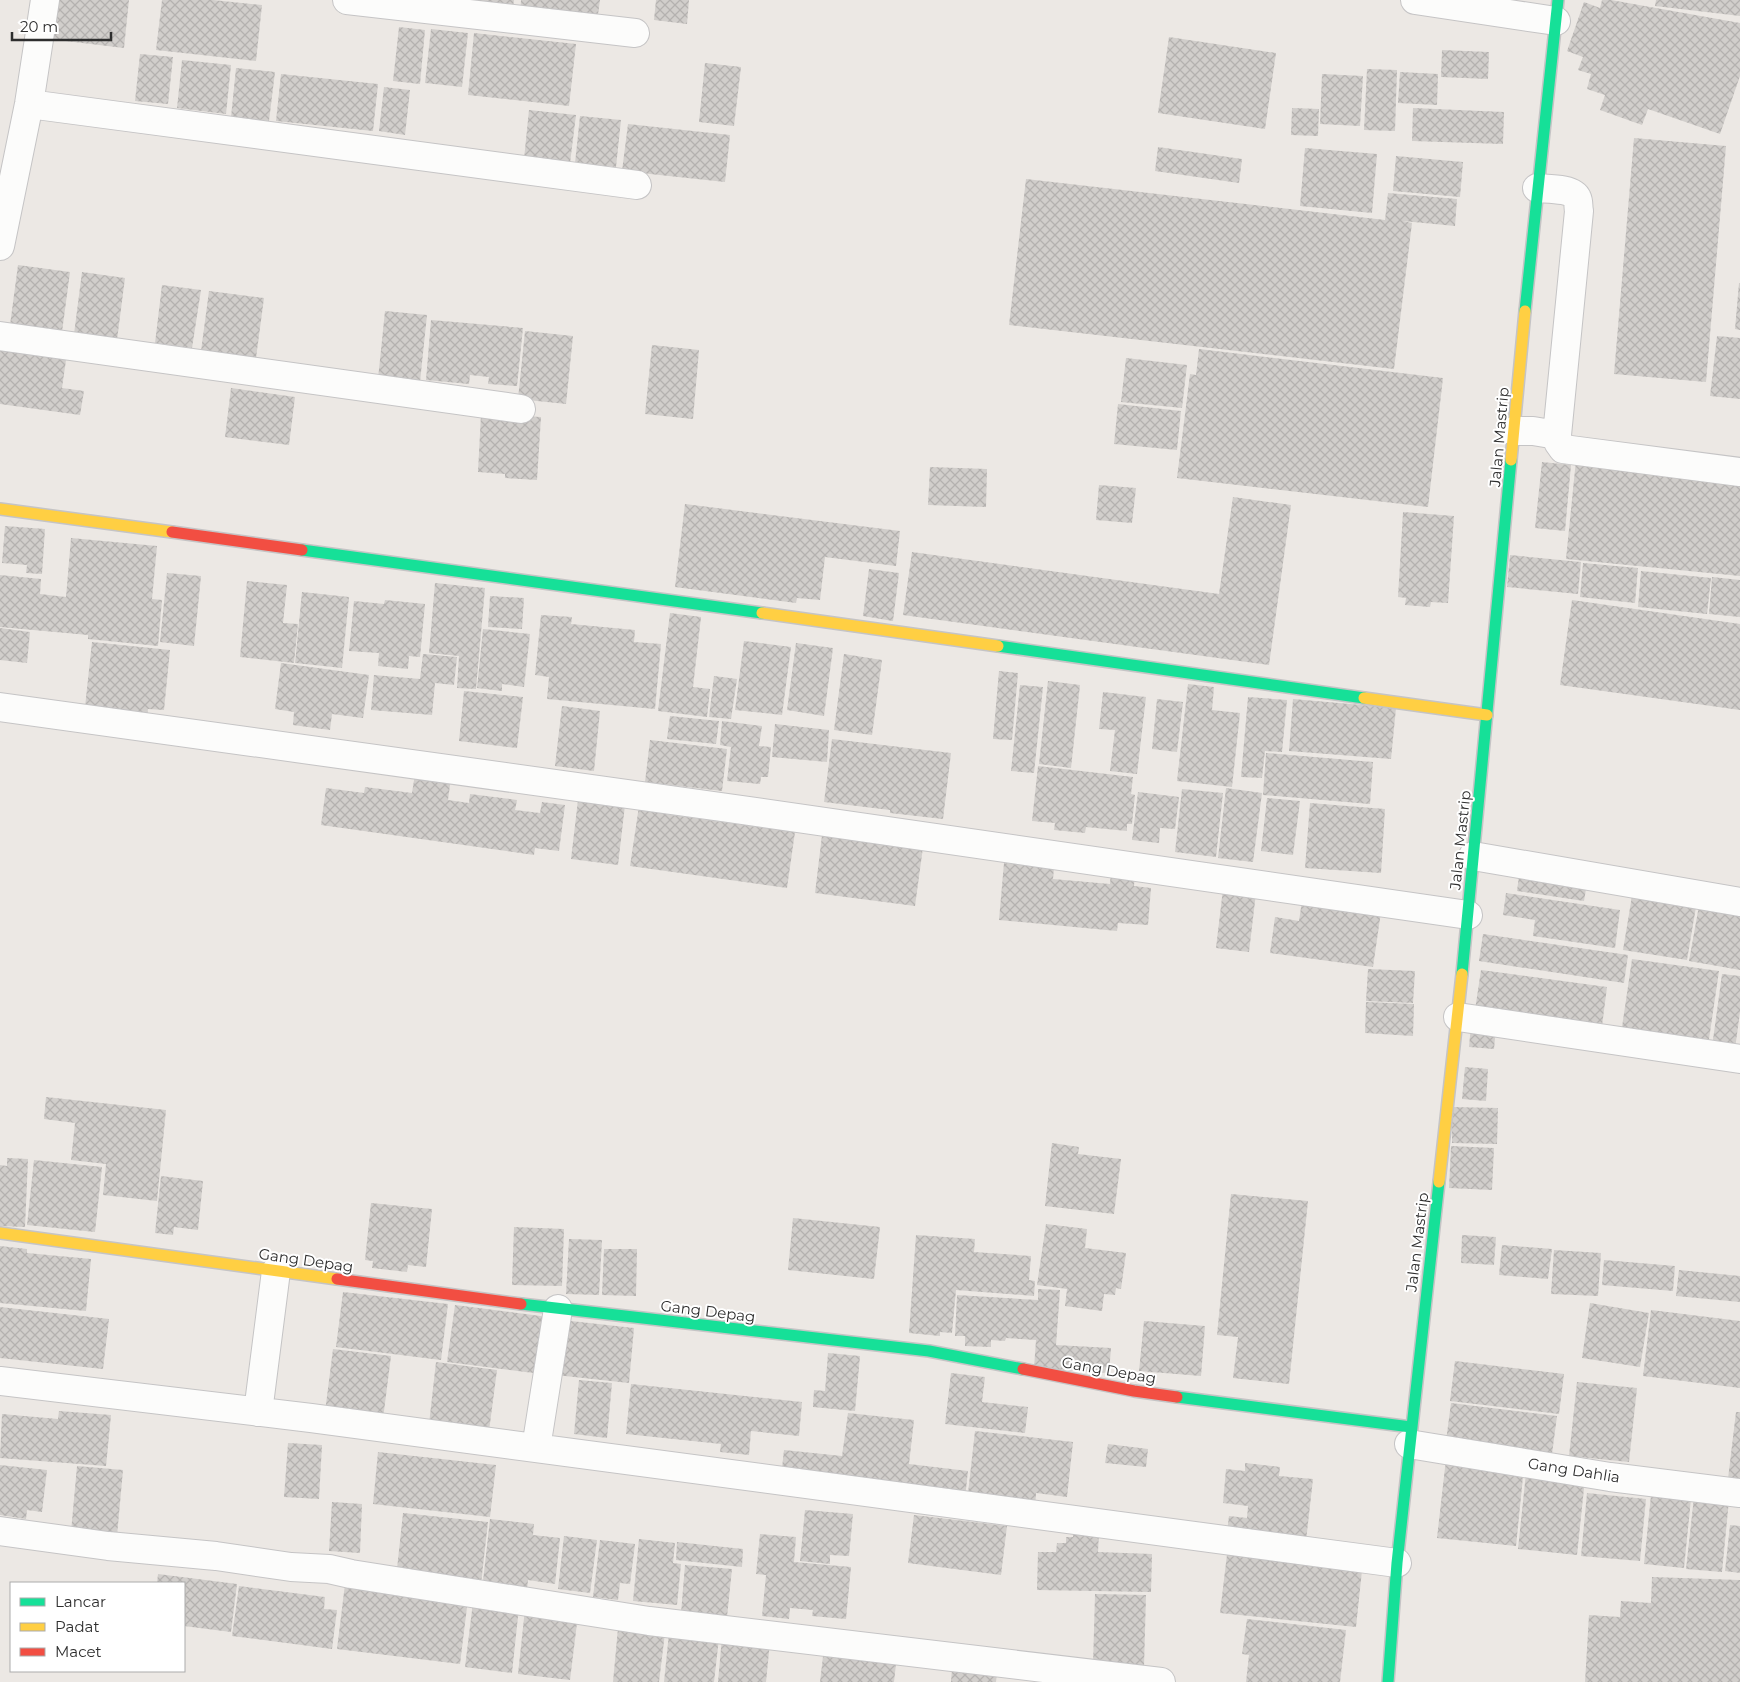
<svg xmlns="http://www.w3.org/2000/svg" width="1740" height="1682" font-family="Montserrat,sans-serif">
<defs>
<pattern id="building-cross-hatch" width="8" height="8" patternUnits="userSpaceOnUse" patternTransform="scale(1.25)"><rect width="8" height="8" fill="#d1cecb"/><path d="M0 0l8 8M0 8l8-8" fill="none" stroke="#b4b1af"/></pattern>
</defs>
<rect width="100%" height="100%" fill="#ece8e4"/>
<path fill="url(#building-cross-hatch)" d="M53,0H129L124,48L49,39Z
M162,0H213L262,5L256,61L156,50Z
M449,0H514L513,8Z
M521,0H600L597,22L520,14Z
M656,0H689L687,24L654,20Z
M1602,0H1611L1740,23V76L1720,134L1648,109L1642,125L1600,110L1605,95L1587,89L1591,74L1578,70L1583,57L1567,51L1584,2L1600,8Z
M1656,0H1740V16L1655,6Z
M399,27L425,30L420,84L393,81Z
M431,29L468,33L462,87L425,83Z
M474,33L576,44L569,106L468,95Z
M1169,37L1276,53L1265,129L1158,113Z
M1442,50L1489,52L1488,79L1441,77Z
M140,54L173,57L168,104L135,101Z
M182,60L231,65L226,114L177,108Z
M705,63L741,67L734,126L699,122Z
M236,68L275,72L269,121L231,117Z
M1367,69L1397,70L1395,131L1364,130Z
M1400,72L1438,74L1437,105L1398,103Z
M281,74L378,84L373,131L276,121Z
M1322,74L1363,76L1360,126L1320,124Z
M384,87L410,90L405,135L379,131Z
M1292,108L1319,109L1318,136L1291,135Z
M1413,108L1504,112L1503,144L1412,141Z
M529,110L576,115L570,163L524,159Z
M580,116L621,120L616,167L575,163Z
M628,124L730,135L725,182L622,171Z
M1634,138L1726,146L1706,382L1614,374Z
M1158,147L1242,159L1239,183L1155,171Z
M1305,148L1377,154L1372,213L1300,206Z
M1396,156L1463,162L1460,197L1393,191Z
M1026,179L1385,220L1388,193L1457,199L1455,226L1403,221L1412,223L1394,369L1009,325Z
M18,265L70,272L62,332L10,325Z
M82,272L125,278L117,340L74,334Z
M1739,283H1740V330L1735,329Z
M162,285L201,290L192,348L155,343Z
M209,291L264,298L256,358L201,351Z
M385,311L427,315L420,382L378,379Z
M431,320L523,328L517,386L488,384L489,377L470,375L469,384L426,380Z
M525,331L573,336L566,404L518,399Z
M1717,336L1740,338V399L1710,396Z
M652,345L699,350L693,419L645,414Z
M1199,349L1443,378L1428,507L1177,478L1190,374L1196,375Z
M0,350L66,360L62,388L84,391L80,415L0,404Z
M1126,358L1187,365L1182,408L1121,402Z
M231,388L295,397L289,445L225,437Z
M1118,404L1181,411L1177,450L1114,444Z
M481,414L541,417L537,480L505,478V474L478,472Z
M1576,460L1740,476V576L1566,559Z
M1542,462L1571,465L1565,531L1535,528Z
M930,467L987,469L986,507L928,505Z
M1099,485L1136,488L1132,523L1096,520Z
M1233,497L1291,505L1269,665L903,615L912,552L1219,594Z
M685,504L900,531L896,566L825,557L820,600L797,598L796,603L675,587Z
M1403,512L1454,516L1448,603L1431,602L1430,607L1405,605L1406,598L1398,597Z
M5,526L45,529L42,574L26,573L27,565L2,563Z
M71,538L157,546L152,599L162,600L158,646L88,639V635L0,627V575L41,579L40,594L66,597Z
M1510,555L1581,562L1578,594L1507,587Z
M1583,563L1638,568L1635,603L1580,597Z
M869,569L899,573L893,621L863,616Z
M1641,571L1711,578L1707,614L1638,607Z
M167,573L201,576L194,646L160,642Z
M1712,577L1740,580V617L1709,614Z
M247,581L287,585L283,623L298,624L294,663L240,657Z
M435,583L485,588L476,689L457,688L459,656L429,653Z
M302,592L349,597L342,668L295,663Z
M490,596L524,598L522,629L488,627Z
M385,600L425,604L420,657L409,656L408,669L378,666L379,653L349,651L354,601L384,604Z
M1572,600L1740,624V710L1560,685Z
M670,613L701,617L693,687L710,689L707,717L658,711Z
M541,615L572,617L571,624L635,630L634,642L661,644L655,709L547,699L549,677L535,675Z
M0,628L30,632L27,663L0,660Z
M483,629L530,634L524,687L502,684V691L477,688Z
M744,641L791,647L782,715L735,710Z
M92,642L170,650L164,710L148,709L147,716L85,707Z
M796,643L833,648L824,716L787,710Z
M423,654L457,657L454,685L435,683L432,715L371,710L374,675L420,679Z
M844,654L882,660L872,735L834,730Z
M281,663L369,675L363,718L332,714L330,730L293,725L294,712L275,709Z
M999,671L1018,673L1012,740L993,739Z
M714,676L737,679L731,719L709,717Z
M1048,681L1080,685L1071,768L1039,764Z
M1188,684L1214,687L1212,710L1240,713L1232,787L1177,781Z
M1020,685L1043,687L1034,773L1011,771Z
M464,691L523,697L517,748L459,741Z
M1103,692L1146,697L1137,774L1110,771L1115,730L1099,729Z
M1248,697L1287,700L1282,752L1265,751L1262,778L1241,777Z
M1157,699L1183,702L1177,752L1152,749Z
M1293,699L1396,708L1391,759L1289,751Z
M562,706L600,711L594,771L555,766Z
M670,716L719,721L716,744L667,739Z
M722,721L762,726L759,746L771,747L768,777H761L760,784L727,781L731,747L720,745Z
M775,724L829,730L827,762L772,757Z
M832,739L951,753L943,819L890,813V810L824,802Z
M650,740L727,749L722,791L645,782Z
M1266,753L1373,762L1370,804L1263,795Z
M1038,766L1133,777L1131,794L1135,795L1132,824H1127V831L1086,827L1085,833L1054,830L1055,823L1032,821Z
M415,774L451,778L448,800L469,803L470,794L517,800L515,810L540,813L542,802L565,805L559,851L535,848L534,855L321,825L326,788L364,793L365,787L412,793Z
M1226,788L1262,793L1253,862L1218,858Z
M1182,789L1223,793L1216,857L1175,852Z
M1138,792L1179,797L1175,829L1160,828L1159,843L1132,840Z
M1267,798L1300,801L1293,855L1261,851Z
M578,800L625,805L618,865L571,859Z
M1310,803L1385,809L1381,873L1305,868Z
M639,806L666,809L665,814L795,832L787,888L630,866Z
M823,827L924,840L915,906L815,893Z
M1004,863L1054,868L1053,879L1110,884L1111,870L1135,872L1134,886L1151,888L1148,925L1118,923L1117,931L999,920Z
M1520,868L1588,877L1584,901L1517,891Z
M1223,889L1256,893L1249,952L1216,948Z
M1633,890L1697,901L1687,960L1623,950Z
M1506,893L1620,910L1615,948L1533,936L1535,920L1503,915Z
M1303,894L1382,905L1373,967L1270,953L1275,917L1299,921Z
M1700,900L1740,907V970L1689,961Z
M1483,934L1628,955L1624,983L1479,961Z
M1632,959L1719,971L1708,1046L1621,1034Z
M1368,969L1415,971L1413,1003L1366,1001Z
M1481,970L1607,987L1602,1026L1475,1010Z
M1722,974L1740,976V1012L1735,1049L1712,1047Z
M1366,1002L1414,1004L1413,1036L1365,1033Z
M1471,1025L1496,1028L1494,1049L1469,1047Z
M1465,1067L1488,1069L1486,1101L1462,1099Z
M46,1097L166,1110L157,1201L103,1195L106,1164L71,1160L75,1123L44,1119Z
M1452,1107L1498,1108L1497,1144L1452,1143Z
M1052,1143L1079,1147L1078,1154L1121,1159L1114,1214L1045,1206Z
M1451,1146L1494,1148L1492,1190L1449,1188Z
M7,1158L28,1159L25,1227L0,1226V1165L7,1166Z
M34,1160L102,1167L95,1232L27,1225Z
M161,1176L203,1181L198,1230L174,1227L173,1235L155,1233Z
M1231,1194L1308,1201L1289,1384L1233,1378L1238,1337L1217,1335Z
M371,1203L432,1209L426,1267L408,1265L407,1272L372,1268L373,1261L365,1260Z
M793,1218L880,1227L874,1279L788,1270Z
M1046,1224L1087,1229L1085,1248L1126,1253L1121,1289L1116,1288L1115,1295L1104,1294L1102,1311L1065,1306L1067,1289L1037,1285Z
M514,1227L564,1229L562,1286L512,1285Z
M916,1235L975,1239L974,1252L1031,1256L1029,1280L1035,1281L1034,1296L956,1290L952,1333L940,1332V1336L909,1333Z
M1462,1235L1496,1237L1494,1265L1461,1263Z
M569,1239L602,1240L599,1295L566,1294Z
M1502,1245L1552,1249L1548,1279L1499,1275Z
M0,1246L27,1249V1253L91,1259L86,1311L0,1303Z
M604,1249H637L636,1296L602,1295Z
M1554,1250L1601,1253L1598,1296L1551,1294Z
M1604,1260L1675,1266L1673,1291L1602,1285Z
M1679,1270L1740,1276V1302L1676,1296Z
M1038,1289L1060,1290L1056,1345L1111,1348L1109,1373L1034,1368L1036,1340L1006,1338L1005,1341L991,1340V1347L965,1346V1336H955L957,1295L1038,1300Z
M343,1292L448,1304L441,1360L336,1347Z
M1590,1303L1649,1313L1640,1367L1582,1358Z
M455,1305L548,1317L541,1374L447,1362Z
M0,1307L109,1319L103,1369L0,1358Z
M1651,1310L1740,1321V1388L1643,1376Z
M562,1320L634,1328L629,1383L556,1375Z
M1144,1321L1205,1326L1201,1376L1139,1371Z
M333,1349L391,1356L383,1419L325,1412Z
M828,1353L860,1356L855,1411L813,1407L814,1390L825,1391Z
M1455,1361L1564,1374L1559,1414L1450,1401Z
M436,1362L497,1370L489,1431L429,1424Z
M951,1373L985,1377L982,1402L1028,1407L1025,1433L945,1424Z
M579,1380L612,1383L607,1438L574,1434Z
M1577,1382L1637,1388L1629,1462L1569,1456Z
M631,1384L802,1402L799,1436L751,1431L749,1455L720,1452L721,1444L626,1434Z
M1451,1403L1557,1416L1552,1454L1446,1441Z
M59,1411L111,1415L106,1466L0,1458L2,1414L58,1419Z
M1736,1412H1740V1481L1728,1479Z
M848,1413L914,1420L909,1464L968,1471L965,1498L781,1477L784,1450L842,1456Z
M975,1431L1073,1442L1067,1497L1036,1493L1035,1509L967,1502Z
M288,1443L322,1445L319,1499L284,1497Z
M1108,1444L1148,1449L1146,1467L1105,1463Z
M378,1452L496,1465L490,1517L373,1504Z
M1446,1459L1524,1467L1516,1546L1437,1538Z
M1245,1463L1280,1467L1279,1476L1313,1479L1306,1541L1227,1532L1229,1516L1247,1518L1248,1506L1223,1503L1226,1469L1245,1471Z
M0,1465L47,1470L42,1512L27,1510L26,1519L0,1515Z
M77,1466L123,1470L117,1536L71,1532Z
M1526,1473L1585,1479L1577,1555L1518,1549Z
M1587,1493L1646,1499L1640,1561L1581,1556Z
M1651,1495L1691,1499L1684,1568L1644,1564Z
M1694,1497L1729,1500L1722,1572L1686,1569Z
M332,1502L362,1504L360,1553L329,1551Z
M805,1510L853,1514L849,1556L830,1555V1564L800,1561Z
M403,1513L488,1522L481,1584L434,1579L435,1573L397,1569Z
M914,1515L1007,1526L1001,1575L908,1563Z
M490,1519L534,1524L533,1535L560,1538L555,1584L528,1580L527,1590L503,1587V1583L483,1581Z
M1730,1525L1740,1526V1573L1725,1571Z
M1073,1533H1099L1098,1552L1152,1554L1151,1592L1037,1590L1038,1552H1056L1057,1543H1066V1537H1073Z
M760,1534L796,1537L794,1562L851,1567L846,1619L812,1616L813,1610L790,1608L789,1619L762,1616L766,1575L756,1574Z
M564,1536L597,1540L590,1593L558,1589Z
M639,1539L675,1543L673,1563L681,1564L677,1605L633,1601Z
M600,1540L635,1544L630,1584L620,1583L618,1600L593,1597Z
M677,1542L743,1549L742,1567L676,1560Z
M1228,1546L1363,1561L1356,1627L1220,1613Z
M685,1565L732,1569L727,1617L681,1613Z
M158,1574L237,1584L231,1632L184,1626V1583H157Z
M1652,1577L1740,1580V1682H1585L1589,1615L1620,1617L1621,1601L1651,1603Z
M345,1584L468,1599L460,1664L337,1649Z
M239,1586L325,1597L324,1609L337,1610L332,1649L232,1636Z
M1095,1594L1146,1595L1144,1667L1093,1666Z
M473,1602L519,1607L512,1673L465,1667Z
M525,1609L578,1615L570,1680L518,1674Z
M1247,1619L1346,1630L1340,1682H1246L1249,1655L1242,1654Z
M618,1628L665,1633L659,1682H613Z
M669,1633L719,1638L714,1682H664Z
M722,1637L770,1642L766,1682H718Z
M824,1648L897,1655L894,1682H820Z
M952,1668L997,1673L996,1682H951Z"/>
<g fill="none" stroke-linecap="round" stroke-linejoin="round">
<defs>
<path id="street" d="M347,0L635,33
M1415,0L1556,21
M29,104L637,185
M1537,188C1547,189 1573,188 1577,198C1579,202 1578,207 1579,211L1557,435L1558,442L1563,449L1740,472
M0,246L29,104L45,0
M0,336L521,409
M1514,431H1533L1557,435
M0,707L721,807L1468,915
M1473,856L1740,902
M1458,1017L1740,1059
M0,1381L311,1418L1397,1563
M258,1412L276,1271
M1409,1444L1610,1477L1740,1493
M536,1448L558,1309
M0,1531L108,1546L216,1556L291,1567L329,1569L351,1574L649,1621L1161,1682"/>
<path id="fast" d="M1525,311L1558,0
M302,550L762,613
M998,646L1364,698
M1462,974L1511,460
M521,1304L929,1351L1023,1369
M1177,1397L1411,1427
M1388,1682L1397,1563L1439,1182"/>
<path id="slow" d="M1511,460L1525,311
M0,509L172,532
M762,613L998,646
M1364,698L1487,715
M1439,1182L1462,974
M0,1233L337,1279"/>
<path id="jam" d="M172,532L302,550
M337,1279L521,1304
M1023,1369L1134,1391L1177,1397"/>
</defs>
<use href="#street" stroke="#c5c4c5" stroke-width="30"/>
<use href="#fast" stroke="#c5c4c5" stroke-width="14"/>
<use href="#slow" stroke="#c5c4c5" stroke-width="14"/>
<use href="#jam" stroke="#c5c4c5" stroke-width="14"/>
<use href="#street" stroke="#fcfcfb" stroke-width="28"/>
<use href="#fast" stroke="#16e098" stroke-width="11"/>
<use href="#slow" stroke="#ffcf43" stroke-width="11"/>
<use href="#jam" stroke="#f24e42" stroke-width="11"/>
</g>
<g text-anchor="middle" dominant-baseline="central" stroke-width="4" stroke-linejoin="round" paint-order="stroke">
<g font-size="15" fill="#2e2e2e" stroke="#fff">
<text transform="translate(1499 437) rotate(-85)">Jalan Mastrip</text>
<text transform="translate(1460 840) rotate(-84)">Jalan Mastrip</text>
<text transform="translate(1417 1242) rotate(-83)">Jalan Mastrip</text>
<text transform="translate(306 1260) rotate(8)">Gang Depag</text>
<text transform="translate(708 1311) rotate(7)">Gang Depag</text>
<text transform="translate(1109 1370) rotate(10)">Gang Depag</text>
<text transform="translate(1574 1470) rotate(9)">Gang Dahlia</text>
</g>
</g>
<rect x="10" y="1582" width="175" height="90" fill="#ffffff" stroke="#ababab"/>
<rect x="20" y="1598" width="25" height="8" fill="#16e098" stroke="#ababab"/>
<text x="55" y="1607" font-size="15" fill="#2e2e2e">Lancar</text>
<rect x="20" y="1623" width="25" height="8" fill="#ffcf43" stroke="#ababab"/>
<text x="55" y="1632" font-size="15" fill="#2e2e2e">Padat</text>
<rect x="20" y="1648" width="25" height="8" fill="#f24e42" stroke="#ababab"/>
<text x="55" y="1657" font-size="15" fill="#2e2e2e">Macet</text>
<path d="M12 32v8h99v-8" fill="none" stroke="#2e2e2e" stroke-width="2.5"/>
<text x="20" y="32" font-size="15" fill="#2e2e2e" stroke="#ffffff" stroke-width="4" paint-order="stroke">20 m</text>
</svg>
